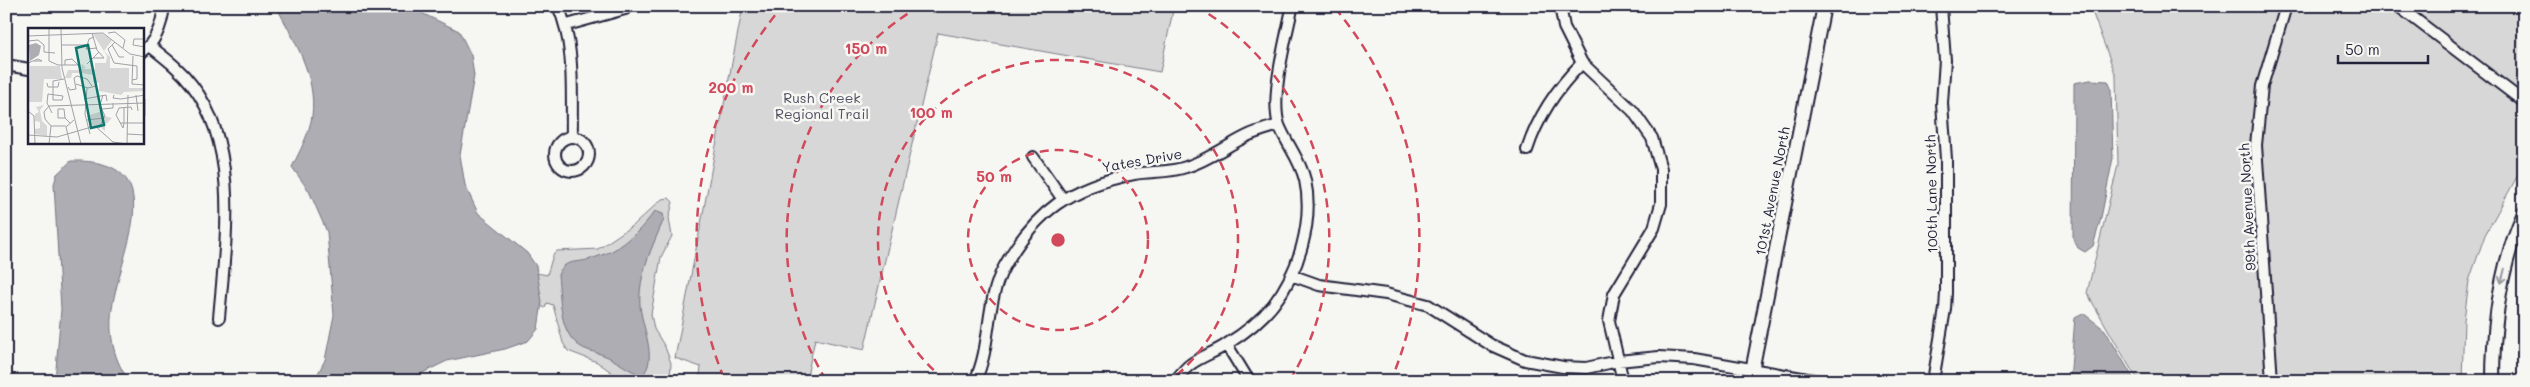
<svg xmlns="http://www.w3.org/2000/svg" width="2530" height="387" font-family="Mali,sans-serif">
<rect width="100%" height="100%" fill="#f6f6f2"/>
<filter id="ink" filterUnits="userSpaceOnUse"><feTurbulence type="fractalNoise" baseFrequency=".02" numOctaves="2"/><feDisplacementMap in="SourceGraphic" scale="10" xChannelSelector="R" yChannelSelector="G"/><feConvolveMatrix kernelMatrix="1 2 1 2 8 2 1 2 1" color-interpolation-filters="sRGB"/></filter>
<g filter="url(#ink)">
<path fill="#d7d7d7" stroke="#7c7c89" d="M743,6H1174L1160,72L938,33L864,350L815,339L806,381H699L701,367L675,358Z
M2090,6H2524V164L2485,235L2469,281L2464,320L2462,381H2140L2132,371L2087,293L2118,165L2116,76Z
M669,198L673,202L669,218L672,236L661,257L651,314L654,329L665,347L671,363L670,381H624L597,362L568,351L563,343L553,305L547,303L545,308L541,306L537,273L547,275L553,255L557,251L598,249L636,223L662,199Z"/>
<path fill="#adadb3" stroke="#757583" d="M276,6H407L459,31L471,55L474,76L460,155L465,185L478,213L527,253L536,266L542,302L538,329L528,341L505,349L447,361L406,381H314L325,360L334,315L327,232L309,191L292,167C300,151 309,134 312,116C317,76 294,40 276,6Z
M2090,80L2108,81L2111,88L2113,158L2101,218L2093,246L2085,252L2078,248L2073,238L2074,95V83Z
M71,161C175,158 120,251 112,309C108,333 114,363 130,381H55L61,309L54,184L57,174Z
M655,211L663,214L664,219C653,245 638,275 640,305C641,324 659,361 642,375C629,371 620,363 608,357C600,353 591,352 583,348C558,335 561,299 558,275C565,258 576,264 590,259C597,257 605,254 612,251C629,242 643,227 655,211Z
M2083,313L2105,330L2135,381H2070L2075,317Z"/>
<g fill="none" stroke-linecap="round" stroke-linejoin="round">
<defs>
<path id="minor" d="M558,6C576,46 571,94 572,137
M1560,6L1564,27L1582,63L1633,111L1652,138L1661,169V204L1654,228L1614,294L1609,321L1623,381
M2398,6L2524,102
M567,25L625,9
M150,46C165,58 180,69 192,85C241,148 225,245 219,318
M142,52C157,41 162,24 164,6
M6,65L29,69
M555 154a17 17 0 1 1 34 0a17 17 0 1 1-34 0Z
M1527,150C1538,116 1557,88 1582,63
M1033,157L1062,198
M1291,275L1319,285L1386,294L1428,305L1491,345L1525,360L1563,367L1586,368L1618,361L1659,357L1694,359L1819,381
M1227,345L1249,381
M975,381C992,345 985,302 1004,267C1035,211 1071,186 1134,174C1151,171 1170,173 1186,167C1209,160 1226,146 1247,136C1257,131 1269,128 1279,125
M1175,381C1180,375 1185,368 1191,364C1202,356 1216,352 1227,344C1243,334 1261,320 1273,305C1299,272 1314,221 1305,180C1300,159 1286,143 1279,125C1270,97 1286,38 1292,9
M1933,381L1945,309L1946,293V159L1942,103L1945,60L1941,6
M2272,381L2256,145L2262,86L2286,6"/>
<path id="tertiary" d="M1750,381L1824,6
M2493,381C2493,324 2500,265 2524,213"/>
</defs>
<use href="#minor" stroke="#22223b" stroke-width="14"/>
<use href="#tertiary" stroke="#22223b" stroke-width="16"/>
<use href="#minor" stroke="#f6f6f2" stroke-width="10"/>
<use href="#tertiary" stroke="#f6f6f2" stroke-width="12"/>
</g>
<defs><path id="oneway-shaft" d="M-6 0H5M1.5-3L5.5 0L1.5 3" fill="none" stroke-width="1.6" stroke-linecap="round" stroke-linejoin="round" transform="scale(1.25)"/></defs>
<use stroke="#9797a0" href="#oneway-shaft" transform="translate(2503 276) rotate(104)"/>
</g>
<g fill="none" stroke="#d1495b" stroke-width="2.5" stroke-dasharray="9 6">
<circle cx="1058" cy="240" r="90"/>
<path d="M945 380A180 180 0 1 1 1171 380"/>
<path d="M826 380A271 271 0 0 1 920 6M1196 6A271 271 0 0 1 1290 380"/>
<path d="M724 378A361 361 0 0 1 781 8M1335 8A361 361 0 0 1 1392 378"/>
</g>
<g text-anchor="middle" dominant-baseline="central" stroke-width="5" stroke-linejoin="round" paint-order="stroke">
<g font-size="14" fill="#4f4f62" stroke="#f6f6f2">
<text x="822" y="97">Rush Creek<tspan x="822" dy="16">Regional Trail</tspan></text>
</g>
<g font-size="14" fill="#22223b" stroke="#f6f6f2">
<text transform="translate(1142 160) rotate(-10)">Yates Drive</text>
<text transform="translate(1772 191) rotate(-79)">101st Avenue North</text>
<text transform="translate(1931 194) rotate(-91)">100th Lane North</text>
<text transform="translate(2247 207) rotate(-93)">99th Avenue North</text>
</g>
</g>
<g transform="translate(28 28)">
<rect width="116" height="116" fill="#f6f6f2"/>
<path d="M65,6H75L84,12L76,23L82,29V40H101V60H116V63L96,64L93,67L71,63V55L65,54V47L54,45H44L43,50H37L40,42H53L54,36L58,40L54,41H67V35H78L79,28ZM2,38H32L34,51H16L14,74H0ZM16,77L12,82L14,93L19,98V108L7,106V101L12,100V94L7,93V86L11,84L8,79ZM74,83L76,88L84,90L77,97V103L71,98L62,97L59,88Z" fill="#d7d7d7"/>
<path d="M8,15L13,18L11,27L2,33L1,17Z" fill="#adadb3"/>
<path fill="none" stroke="#a1a1a9" stroke-width="1" d="M21,0V33L30,37H50L44,31L37,32V37M33,0L34,40L53,116M64,5L69,22L76,30H65M80,5L87,4L97,12L95,20M0,8L75,5L102,26L117,29M66,9L61,11L58,21L69,20M117,11H106L105,17L117,19M0,13L10,12L16,17V24L27,25M87,14L80,21L86,35L109,38V51L104,52M33,17H58M84,17L91,29H96M105,28L104,56L117,57M0,35L10,31L14,33H6M59,36L71,24M19,55L20,59H30L31,54M48,56L60,60L68,58M40,59L42,62L48,61L46,50L49,48L59,51L64,58M59,60L57,86L62,106M86,67L85,70L93,71L117,67M108,67L110,83M56,71L78,67L79,73M117,71V88M25,72V53L36,51M21,78L117,75M21,78L16,84L17,91L23,98M96,79V95M36,81H30V90H37M36,81L37,90L42,95M74,81L85,80V75M0,83L6,88L7,116M24,85L19,75L20,66L35,68L34,72H25M59,92L76,90M92,95H117M96,95L95,100L88,87L91,80L103,79L104,82M71,100L77,88L72,77L75,67M99,106L117,107M0,107L29,109L67,98L85,114L99,116L100,67M21,116L23,98H38M42,116L38,99L46,92"/>
<path fill="#0f766e" fill-opacity="0.15" stroke="#0f766e" stroke-width="2.5" d="M60,17L76,97L63,100L48,20Z"/>
<rect width="116" height="116" fill="none" stroke="#22223b" stroke-width="2.5"/>
</g>
<circle cx="1058" cy="240" r="8" fill="#d1495b" stroke="#f6f6f2" stroke-width="2.5"/>
<g font-size="15" text-anchor="middle" font-weight="bold" fill="#d1495b" stroke="#f6f6f2" stroke-width="5" stroke-linejoin="round" paint-order="stroke">
<text x="866" y="54">150 m</text>
<text x="731" y="93">200 m</text>
<text x="931" y="118">100 m</text>
<text x="994" y="182">50 m</text>
</g>
<rect width="2530" height="387" fill="none" stroke="#f6f6f2" stroke-width="25"/>
<rect x="12" y="12" width="2505" height="362" fill="none" stroke="#22223b" stroke-width="2" filter="url(#ink)"/>
<path d="M2338 55v8h90v-8" fill="none" stroke="#22223b" stroke-width="2.5"/>
<text x="2345" y="55" font-size="15" fill="#22223b" stroke="#f6f6f2" stroke-width="4" paint-order="stroke">50 m</text>
</svg>
